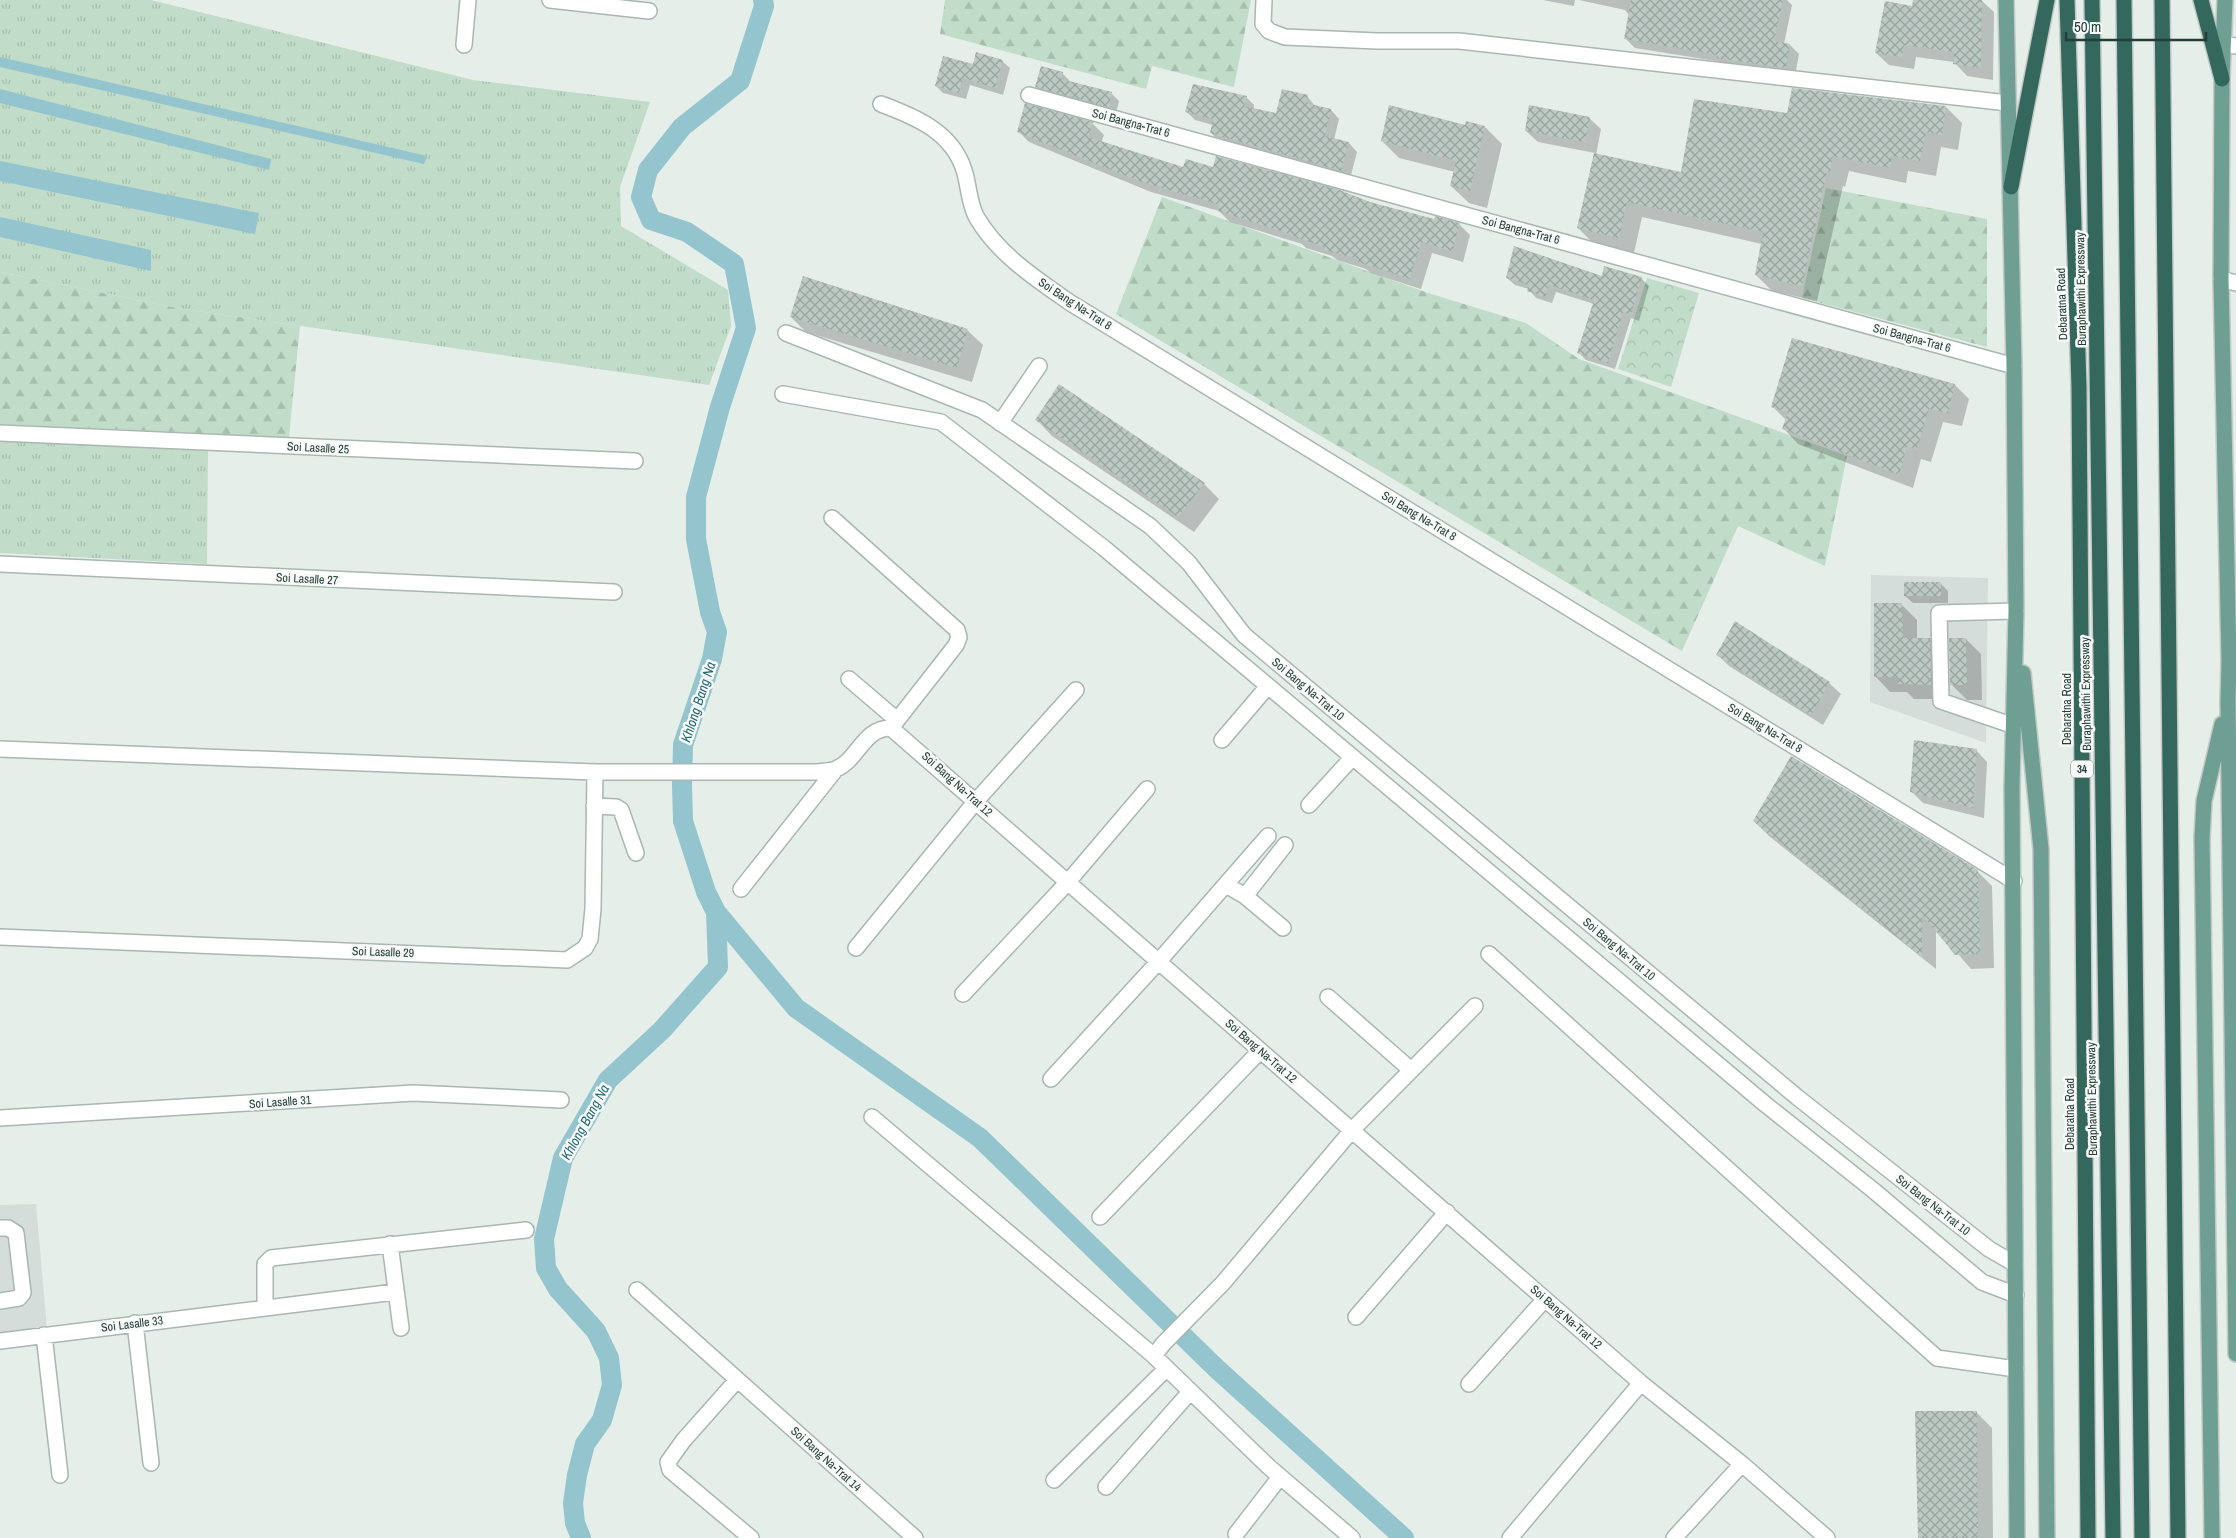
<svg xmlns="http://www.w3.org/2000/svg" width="2236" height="1538" font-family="'Archivo Narrow',sans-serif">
<defs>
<pattern id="grass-tufts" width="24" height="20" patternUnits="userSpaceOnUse" patternTransform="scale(1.25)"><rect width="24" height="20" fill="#c1dcc9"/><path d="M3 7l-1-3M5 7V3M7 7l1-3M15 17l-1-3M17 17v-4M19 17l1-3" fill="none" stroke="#a6bead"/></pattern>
<pattern id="forest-firs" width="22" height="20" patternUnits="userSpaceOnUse" patternTransform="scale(1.25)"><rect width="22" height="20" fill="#c1dcc9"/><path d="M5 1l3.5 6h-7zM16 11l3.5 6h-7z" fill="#a6bead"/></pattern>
<pattern id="park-crowns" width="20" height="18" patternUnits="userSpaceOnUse" patternTransform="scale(1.25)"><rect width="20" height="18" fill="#c1dcc9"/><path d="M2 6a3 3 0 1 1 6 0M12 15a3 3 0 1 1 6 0" fill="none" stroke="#a6bead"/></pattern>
<pattern id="building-cross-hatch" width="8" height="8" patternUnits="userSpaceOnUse" patternTransform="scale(1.25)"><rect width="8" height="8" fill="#bcc8c3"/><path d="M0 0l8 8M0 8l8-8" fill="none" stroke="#99a49f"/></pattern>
</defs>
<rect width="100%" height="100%" fill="#e6eeea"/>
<path fill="#d4ddd9" d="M1871,575L1988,578L1986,743L1870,702Z
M36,1204L47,1329L0,1334V1205Z"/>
<path fill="url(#grass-tufts)" d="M0,0H151L473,80L650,102L620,187L621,226L728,290L731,326L709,385L177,308L0,272Z
M0,440L208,451L207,564L0,553Z"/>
<path fill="url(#forest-firs)" d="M945,0H1251L1234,87L1152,66L1146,89L940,34Z
M1826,188L1987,219V347L1802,298Z
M1162,197L1428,293L1526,323L1579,359L1847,456L1825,566L1738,526L1682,651L1116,314Z
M0,272L177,308L300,326L289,437L0,424Z"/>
<path fill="url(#park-crowns)" d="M1647,278L1699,293L1671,387L1618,369Z"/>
<path fill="#94c4cd" d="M0,57L427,156L424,164L0,67Z
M0,89L271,159L269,170L0,103Z
M0,161L259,213L255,234L0,181Z
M0,217L151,250V271L0,237Z"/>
<path fill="#0003" d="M1543,0H1575L1574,6Z
M1579,0H1787L1792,5L1784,44L1790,45L1799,54L1795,76L1727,67L1722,62L1635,48L1626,39L1629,15L1625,10Z
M1914,0H1981L1994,12L1993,80L1967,76L1954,62L1916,57L1914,69L1889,65L1876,53L1913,8Z
M1002,61L1010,68L1003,95L970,85L966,99L943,93L936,86L974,65Z
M1062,73L1069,80V83L1111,93L1119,101L1116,114L1044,94L1037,87Z
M1307,96L1315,106L1331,110L1339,119L1334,140L1349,143L1357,152L1350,179L1219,141L1211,133L1213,125L1195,120L1187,112L1246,97L1254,105V109L1277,115Z
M1026,105L1093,124L1104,135L1101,143L1184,169L1370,203L1435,221L1459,224L1470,235L1463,262L1432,253L1421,289L1371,273L1366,269L1337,260L1332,256L1306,248L1302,244L1230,222L1219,211L1151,192L1029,142L1018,131Z
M1946,107L1962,123L1958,150L1941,147L1936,176L1908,171L1906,183L1849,171L1845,187L1843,186L1817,301L1772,291L1756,275L1762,244L1642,217L1634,253L1594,244L1578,228L1595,153L1538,142L1526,131L1589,118L1601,129L1596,155L1682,173L1788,114Z
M1466,126L1485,127L1502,144L1487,208L1469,203L1451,186L1455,172L1399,158L1382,141Z
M1605,268L1642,279L1649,286L1639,321L1631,318L1615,369L1586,360L1579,353L1594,304L1556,292L1552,303L1536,298L1529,289L1515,285L1507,278L1602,277Z
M791,317L967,330L983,345L972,382L806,332Z
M1955,385L1969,399L1962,426L1943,422L1931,462L1921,459L1913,488L1798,444L1784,429L1787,421L1772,406Z
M1037,420L1204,484L1219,499L1194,532L1052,436Z
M1940,583L1948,591V603H1913L1905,596Z
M1902,605L1917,620V639H1930L1945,654L1946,699H1914L1907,692H1890L1875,676Z
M1966,639L1981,654L1982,700H1967L1951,684Z
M1717,654L1829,683L1841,694L1823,725L1729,666Z
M1976,750L1987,762L1984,818L1923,803L1912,792Z
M1754,821L1977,871L1992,886L1994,968L1971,969L1936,929V969L1769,836Z
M1977,1413L1992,1428L1993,1538H1919Z"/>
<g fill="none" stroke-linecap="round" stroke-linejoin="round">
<path stroke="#94c4cd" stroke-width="20" d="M716,912L796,1008L980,1138L1217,1369L1404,1538
M581,1538L575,1523L573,1503L577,1475L585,1444L602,1420L612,1385L609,1358L596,1331L558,1289L546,1268L544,1239L563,1158L608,1080L662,1030L718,967L716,912L706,892L683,821L682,786L683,745L712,659L717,632L710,612L696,539V497L720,407L746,328L734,264L687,232L651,220L641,197L648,170L682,127L740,81L764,6L763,0"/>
</g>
<path fill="url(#building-cross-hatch)" d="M1631,0H1783L1774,41L1790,44L1786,68L1716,58L1717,55L1624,39Z
M1913,0H1982L1981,68L1953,64L1954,52L1904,45L1902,57L1875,53L1885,1L1912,6Z
M976,52L1003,60L995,88L963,78L959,93L935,86L943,56L973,64Z
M1041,66L1063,72L1061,79L1112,92L1109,107L1035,87Z
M1193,84L1247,96L1244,106L1276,113L1282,89L1308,95L1306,103L1331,109L1325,136L1349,142L1341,171L1210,133L1213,119L1185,112Z
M1792,88L1946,106L1942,135L1926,132L1920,161L1892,156L1890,168L1833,156L1830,172L1827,171L1802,286L1755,275L1763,232L1627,202L1619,238L1577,228L1594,153L1681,172L1694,99L1787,113Z
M1025,103L1093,122L1088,137L1183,167L1186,159L1213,167L1216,156L1337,189L1370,202L1434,219L1435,216L1460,223L1452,251L1421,242L1410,279L1358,262L1359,259L1324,250L1325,247L1294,237V235L1218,211L1220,205L1139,181L1017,132Z
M1389,105L1465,125L1466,121L1485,126L1470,191L1450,186L1456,161L1381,141Z
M1529,105L1590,117L1585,142L1525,131Z
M1514,246L1602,276L1604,266L1642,277L1631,314L1623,312L1608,363L1577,353L1594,300L1549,285L1545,297L1527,291L1529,285L1506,278Z
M803,276L968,329L957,368L790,317Z
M1792,338L1955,384L1948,413L1929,409L1917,449L1907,446L1899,475L1782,429L1788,412L1771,407Z
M1059,384L1205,483L1178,517L1035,420Z
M1904,582H1941V596H1904Z
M1874,603H1902L1903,638H1930L1931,685L1898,684V677H1874Z
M1735,621L1830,682L1811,715L1716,655Z
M1949,638H1966L1967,685H1950Z
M1914,740L1977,749L1973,808L1910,792Z
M1791,756L1978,870L1980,954L1955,955L1922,914V957L1753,821Z
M1915,1411H1977L1978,1538H1918Z"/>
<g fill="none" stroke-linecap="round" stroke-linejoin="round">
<defs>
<path id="minor" d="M550,0L649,11
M1264,0L1263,24L1269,31L1285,37L1377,41H1459L2008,103
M2222,44L2236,46
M464,45L468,0
M1029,95L2014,366
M881,104C916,117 952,132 964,170C969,185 969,205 977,218C999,255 1035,278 1069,302L2014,881
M2221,279L2236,283
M786,333L982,410L1150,526L1189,563L1244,635L1797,1097L1989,1249L2015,1264
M783,394L941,422L1104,548L1765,1104L1873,1190L1982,1282L2016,1295
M1000,423L1039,366
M0,433L635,461
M832,518L957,630L959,637L956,645L891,728
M0,564L614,592
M849,679L897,720
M2014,726L1941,701L1939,613L2016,611
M1222,740L1268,686
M0,749L595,772H817C823,771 831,771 836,769C859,759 863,728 891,728L1641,1383L1742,1464L1827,1538
M1309,805L1352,758
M594,806L616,807L621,810L636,853
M1226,885L1245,896L1283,928
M741,889L836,769
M1245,896L1285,845
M0,937L567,960L585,948L590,939L593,909L595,772
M856,948L976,801L1076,690
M1489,954L1937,1358L2016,1369
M963,994L1067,883L1147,789
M1328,997L1411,1070
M1051,1079L1159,961L1268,836
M872,1117L1154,1356L1269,1467L1352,1538
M0,1118L413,1093L561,1100
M1100,1217L1260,1051
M0,1228H8L16,1233L23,1293L19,1298L0,1301
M390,1244L401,1328
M637,1290L915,1538
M265,1307V1264L271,1258L526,1230
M1356,1317L1447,1212
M135,1323L151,1463
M44,1335L60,1475
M0,1341L395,1292
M1154,1356L1163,1344L1223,1283L1353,1129L1475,1006
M737,1380L683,1441L668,1462L670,1470L751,1538
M1469,1384L1545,1299
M1054,1480L1166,1369
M1106,1487L1190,1392
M1236,1534L1280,1477
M1510,1538L1641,1383
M1674,1538L1742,1464"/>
<path id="major" d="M2006,0L2014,366L2016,611L2012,787L2017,1538
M2225,0L2222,79L2221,279L2229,661L2228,701L2236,1354
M2023,673L2041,849L2047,1538
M2212,1538L2202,838L2204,801L2222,724"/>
<path id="highway" d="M2067,0L2079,387L2088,1538
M2092,0L2113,1538
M2124,0L2142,1538
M2162,0L2178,1538
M2201,0L2222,79
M2011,187L2047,0"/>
</defs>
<use href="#minor" stroke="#a9b6b1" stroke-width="18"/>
<use href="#major" stroke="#c2c9c7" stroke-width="18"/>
<use href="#highway" stroke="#c2c9c7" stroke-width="18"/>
<use href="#minor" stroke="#fff" stroke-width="15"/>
<use href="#major" stroke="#6f9f92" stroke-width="15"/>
<use href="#highway" stroke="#35685d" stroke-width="15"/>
</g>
<g text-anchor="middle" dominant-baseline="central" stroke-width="5" stroke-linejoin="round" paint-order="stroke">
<rect fill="#f7faf8" stroke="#657672" stroke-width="1" x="2071" y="760.5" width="22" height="17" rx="4"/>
<g font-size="11" font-weight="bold" fill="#263e38">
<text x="2082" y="769">34</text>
</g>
<g font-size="12" fill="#263e38" stroke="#f7faf8">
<text transform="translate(1131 123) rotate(15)">Soi Bangna-Trat 6</text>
<text transform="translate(1521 230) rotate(15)">Soi Bangna-Trat 6</text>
<text transform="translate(2081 289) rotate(-91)">Buraphawithi Expressway</text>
<text transform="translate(1075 304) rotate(33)">Soi Bang Na-Trat 8</text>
<text transform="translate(2062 304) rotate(-92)">Debaratna Road</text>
<text transform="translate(1912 338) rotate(15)">Soi Bangna-Trat 6</text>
<text transform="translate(318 448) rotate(3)">Soi Lasalle 25</text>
<text transform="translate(1419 516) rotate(31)">Soi Bang Na-Trat 8</text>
<text transform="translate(307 579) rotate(3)">Soi Lasalle 27</text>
<text transform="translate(1308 689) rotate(40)">Soi Bang Na-Trat 10</text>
<text transform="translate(2086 694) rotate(-91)">Buraphawithi Expressway</text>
<text transform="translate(2067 709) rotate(-90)">Debaratna Road</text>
<text transform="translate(1765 728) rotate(31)">Soi Bang Na-Trat 8</text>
<text transform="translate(957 784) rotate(42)">Soi Bang Na-Trat 12</text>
<text transform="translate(1619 949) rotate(40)">Soi Bang Na-Trat 10</text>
<text transform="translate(383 952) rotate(2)">Soi Lasalle 29</text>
<text transform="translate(1261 1051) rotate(41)">Soi Bang Na-Trat 12</text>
<text transform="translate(2092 1099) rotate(-91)">Buraphawithi Expressway</text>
<text transform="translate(280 1102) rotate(-4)">Soi Lasalle 31</text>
<text transform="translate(2070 1114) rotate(-90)">Debaratna Road</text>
<text transform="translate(1933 1205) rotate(38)">Soi Bang Na-Trat 10</text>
<text transform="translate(1566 1317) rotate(41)">Soi Bang Na-Trat 12</text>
<text transform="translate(132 1324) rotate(-7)">Soi Lasalle 33</text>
<text transform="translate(826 1459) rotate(42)">Soi Bang Na-Trat 14</text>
</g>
<g font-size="14" font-style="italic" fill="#256975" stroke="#f7faf8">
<text transform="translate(698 702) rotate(-72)">Khlong Bang Na</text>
<text transform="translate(585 1122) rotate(-61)">Khlong Bang Na</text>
</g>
</g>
<path d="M2066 32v8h140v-8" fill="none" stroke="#263e38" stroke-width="2.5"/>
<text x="2074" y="32" font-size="15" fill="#263e38" stroke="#f7faf8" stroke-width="4" paint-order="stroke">50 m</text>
</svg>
